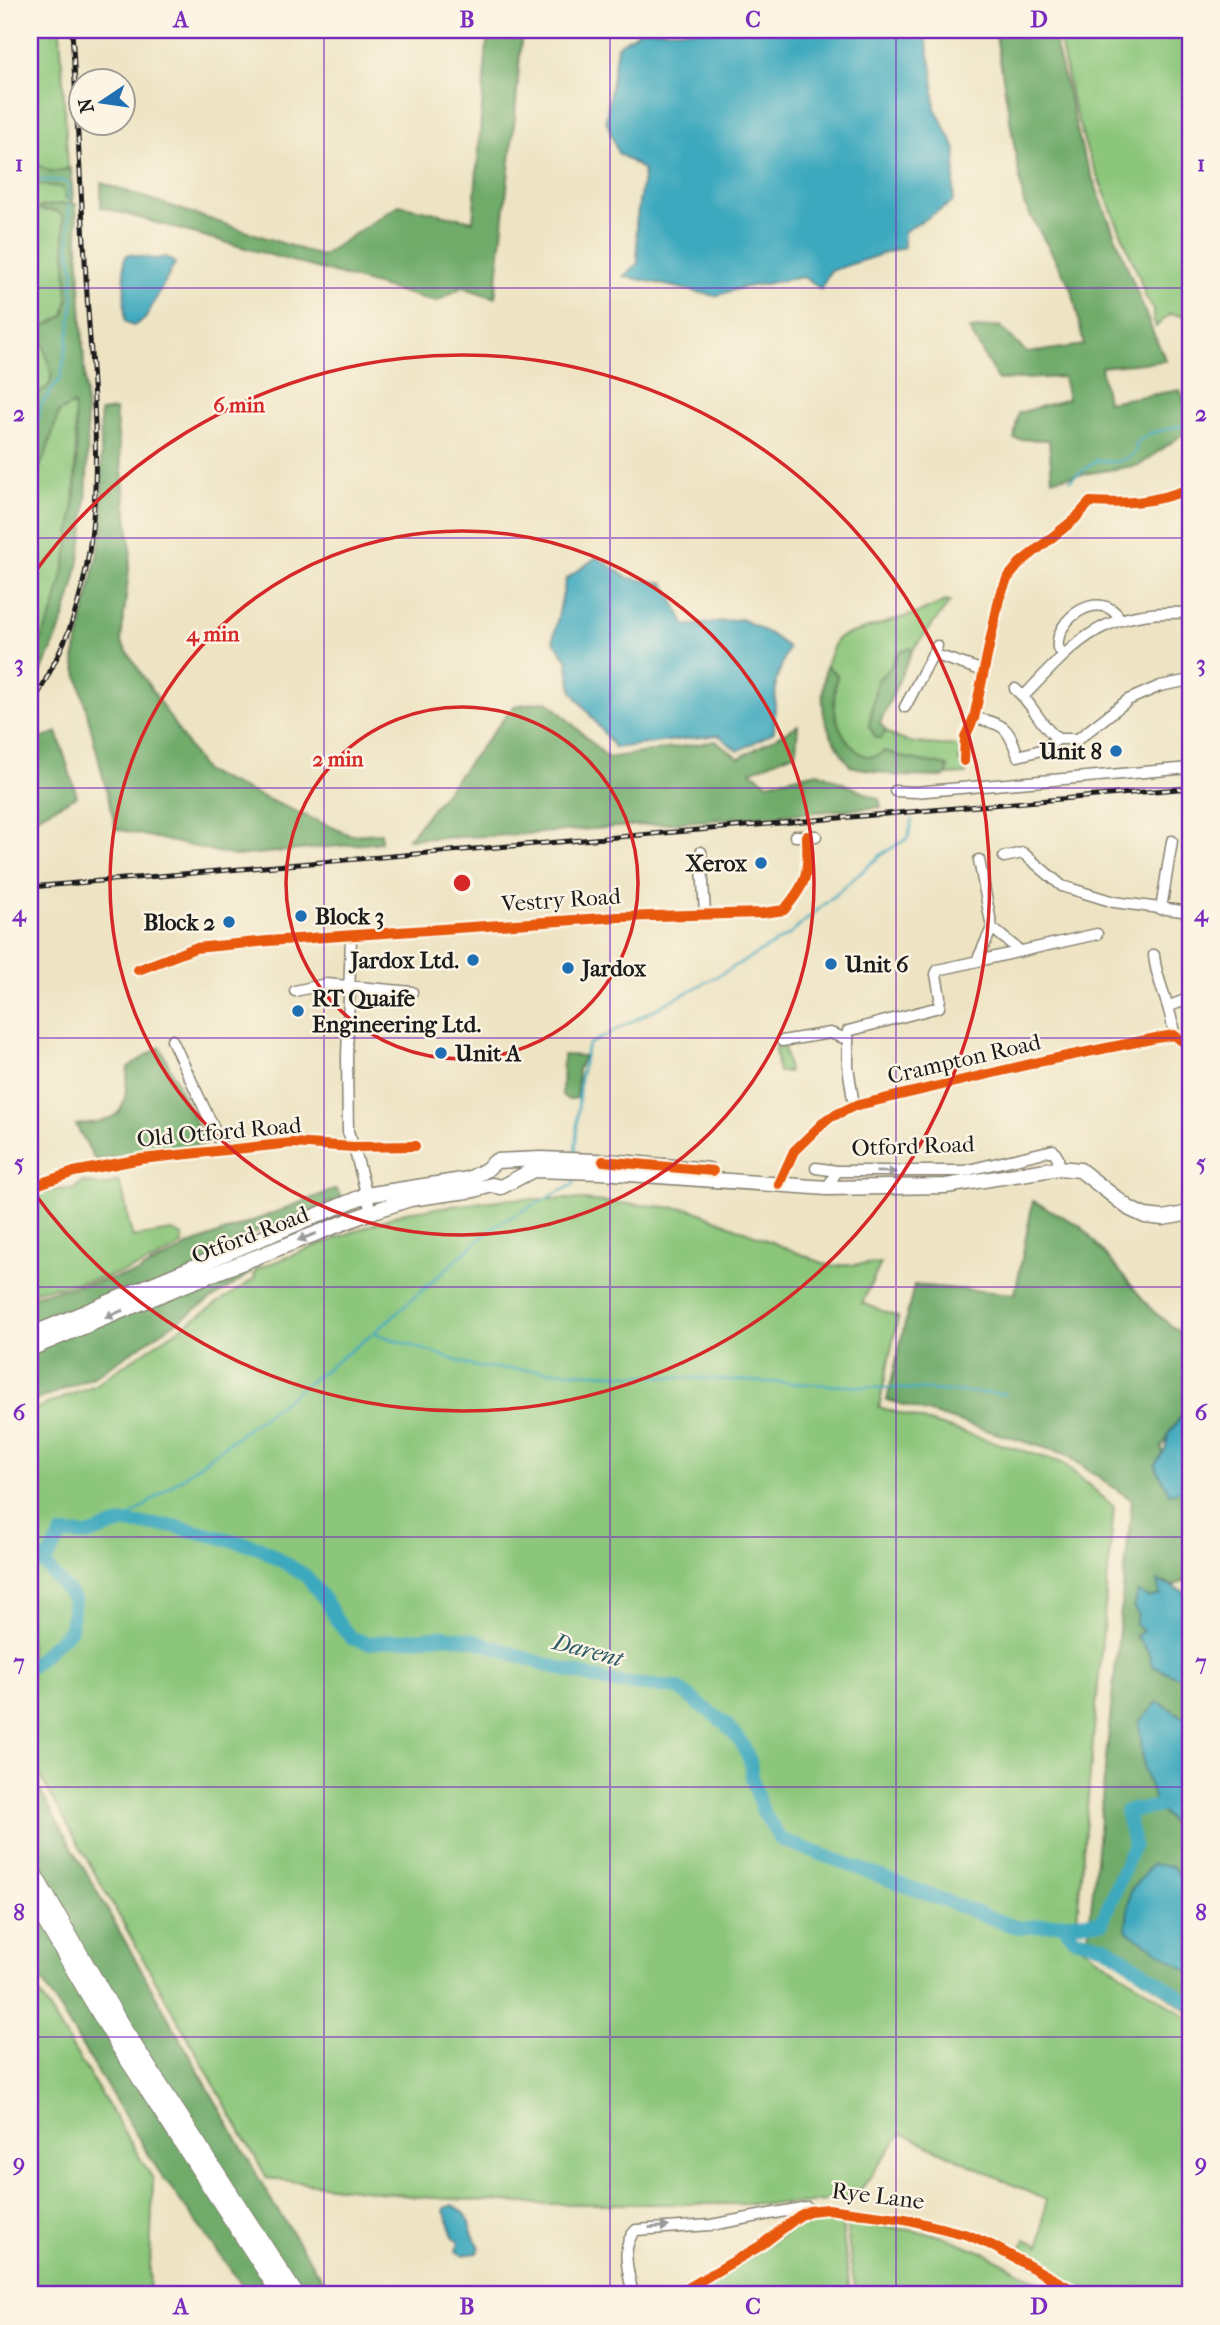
<svg xmlns="http://www.w3.org/2000/svg" width="1220" height="2325" font-family="'IM FELL French Canon',serif">
<rect width="100%" height="100%" fill="#fcf5e5"/>
<filter id="ink" filterUnits="userSpaceOnUse"><feTurbulence type="fractalNoise" baseFrequency=".0143" numOctaves="2"/><feDisplacementMap in="SourceGraphic" scale="14" xChannelSelector="R" yChannelSelector="G"/><feConvolveMatrix kernelMatrix="1 2 1 2 8 2 1 2 1" color-interpolation-filters="sRGB"/></filter>
<filter id="wash" filterUnits="userSpaceOnUse"><feTurbulence type="fractalNoise" baseFrequency=".00686" numOctaves="4" result="noise"/><feDisplacementMap in="SourceGraphic" scale="28" xChannelSelector="R" yChannelSelector="G"/><feGaussianBlur stdDeviation="1.57" result="paint"/><feColorMatrix in="noise" values="0 0 0 0 0 0 0 0 0 0 0 0 0 0 0 0 0 1.4 0 .05"/><feComposite in="paint" operator="in"/></filter>
<g filter="url(#wash)">
<rect width="100%" height="100%" fill="#eee4c4"/>
<path fill="#8bc67a" stroke="#54714b" stroke-width="2" d="M30,30H60L68,168C52,177 43,168 30,159Z
M1058,30H1190V317L1170,314L1156,327L1153,317V308L1145,296L1139,276L1087,151L1071,97Z
M30,184L63,187L65,197L71,201V204L39,207V210L61,212L63,216L68,299L64,316L39,333C44,341 55,376 50,384C48,388 41,392 37,396V411L30,423Z
M75,404C78,492 74,589 30,668V489L46,453L59,412Z
M945,601L950,602L912,651L910,648L896,655L891,667L877,680L869,726L881,738L886,731C903,747 939,744 961,746L959,762L966,764V774L947,775L948,766L905,758L884,751C863,769 843,740 837,720C833,707 834,689 837,675L826,665L836,640L842,636L921,612Z
M784,1047L789,1072H778L775,1048Z
M118,1181C128,1199 125,1218 133,1237L172,1231L183,1236L182,1245C135,1276 84,1281 30,1292V1197L54,1190L74,1189L82,1182L105,1186Z
M507,1199H568L691,1209L830,1266L881,1263L862,1303L898,1317L879,1407L1063,1463L1114,1507L1075,1942L1190,2019V2295C1159,2292 1128,2299 1097,2295C1083,2294 1033,2265 1019,2256L1025,2239L1040,2245L1046,2200L902,2133L856,2196L803,2204H540L418,2197L267,2178L30,1758V1411L93,1386L254,1279L256,1269L405,1212Z
M30,1978L153,2179L149,2295H30Z
M827,2215L841,2216L850,2295H687L761,2251L801,2220Z
M846,2220L940,2235L987,2254L1062,2295H855Z"/>
<path fill="#70ab6a" stroke="#466443" stroke-width="2" d="M488,30H522L515,116L495,298L462,287L436,302L101,207V183L321,256L399,205L473,221Z
M995,30H1052L1083,154L1154,335L1166,361L1101,367L1107,402L1180,390L1190,412V429L1140,465L1052,479L1049,440L1014,439L1018,413L1068,399L1063,377L998,380L969,329L1000,326L1027,353L1084,345L1072,289L1024,204Z
M30,159C48,172 50,174 71,168L73,201L65,197L62,187L30,184Z
M61,204H76C79,258 81,311 84,365C91,483 93,586 30,692C30,685 29,677 30,671C33,650 49,627 55,606C73,541 81,471 74,404L59,412L46,453L30,489V423L37,411V396L40,392L49,386L52,374L39,329L64,316L68,299L63,216L57,211L39,210V207Z
M115,410L131,550L121,642L205,772L350,835L381,833V842L235,856L116,829L74,660L103,529L100,412Z
M911,648L912,651L880,723L886,731L881,738H876L869,726L877,681L891,667L900,651Z
M826,665L837,675C834,689 833,707 837,720C843,739 864,769 884,751L905,758L948,766L947,775L943,777L899,776L850,766C823,726 818,712 826,665Z
M548,701L608,758L716,741L739,758L798,725L796,752L751,771L767,783L818,772L879,799L881,807L513,835L408,839L514,706Z
M57,732L77,796L30,820V744Z
M160,1047L206,1144L95,1160L76,1125C126,1119 124,1114 128,1067Z
M563,1055L584,1056L578,1069L577,1098L568,1100L562,1095Z
M336,1189L342,1198L236,1240L251,1273L93,1377L30,1403V1296L138,1273C153,1261 172,1258 187,1246Z
M1033,1201L1081,1226L1153,1311L1188,1339L1190,1338V1402L1161,1448L1189,1505L1190,1578L1174,1586L1158,1581L1161,1595L1148,1598L1138,1614L1143,1631L1136,1637L1148,1651L1152,1666L1190,1682V1721L1158,1702L1157,1807L1190,1843V2012L1088,1939L1132,1500L1065,1454L887,1400L914,1285L1015,1294Z
M30,1773L274,2205L332,2295H249L158,2170L30,1961Z"/>
<path fill="#3ea9be" stroke="#2d626d" stroke-width="2" d="M641,30H924L933,74L935,108L956,149L953,202L904,232V247L830,271L821,289L803,277L741,288L715,296L624,276L638,263L636,223L644,170L618,153L606,120L617,46Z
M128,254L155,259L167,257L175,263L145,319L133,326L125,321L124,260Z
M597,557L628,578L664,583L686,626L742,619L770,634L788,647L776,681L774,732L738,751L718,735L615,748L572,691L567,659L553,640L566,579Z
M1190,1405V1492L1188,1490L1169,1493L1155,1465L1165,1450L1169,1433Z
M1157,1581L1190,1594V1682L1152,1666L1148,1651L1136,1636L1143,1631L1135,1624L1138,1614L1133,1607L1138,1592L1148,1598L1160,1595Z
M1158,1702L1190,1721V1842L1157,1807L1144,1770L1139,1722Z
M1152,1864L1173,1867L1190,1891V1972L1126,1930L1130,1891Z
M452,2205C470,2212 467,2220 473,2234C474,2238 477,2242 479,2246L477,2253L462,2255L456,2251L459,2241L452,2237L450,2224L444,2211L445,2208Z"/>
<g fill="none" stroke-linecap="round" stroke-linejoin="round">
<path stroke="#3ea9be" stroke-width="2.5" d="M30,176C30,176 41,180 42,180C58,183 74,173 68,200
M30,440L38,422L41,405L61,377L70,326L74,298L72,286L74,272L69,246V205
M1070,480L1097,460C1113,463 1124,464 1136,451V443L1148,434L1184,425
M575,1157L580,1079L588,1045L725,972L789,935L882,854L908,838L912,820
M374,1333L496,1225L574,1184V1178
M122,1523L374,1333L476,1367L1005,1394"/>
<path stroke="#3ea9be" stroke-width="14" d="M30,1667L71,1629L74,1599L44,1564L62,1534L87,1535L122,1523L173,1526L259,1547L306,1576L327,1603L337,1621L351,1638L369,1643L444,1636L473,1640L537,1662L609,1682L678,1688L726,1724L743,1745L750,1761L752,1778L763,1812L780,1839L1018,1928L1062,1923L1074,1938L1105,1946L1190,2003
M1062,1923L1102,1922L1134,1844L1126,1811L1157,1807"/>
</g>
</g>
<g filter="url(#ink)">
<g fill="none" stroke-linecap="round" stroke-linejoin="round">
<defs>
<path id="minor" d="M933,654L984,671
M1064,655L1058,648C1054,618 1102,587 1120,619
M1015,689C1033,703 1040,726 1058,739
M1024,696C1081,636 1103,610 1190,613
M905,707L937,646
M974,718C1005,724 1008,727 1018,756L1041,750L1058,739H1078L1128,700L1160,686L1190,680
M964,761L965,737L974,718L999,599L1007,579L1020,563L1075,519L1090,502C1125,504 1153,503 1186,490L1190,496
M895,791L915,792L1190,768
M795,836H816
M701,852L705,913
M1004,857L1023,853L1062,886L1114,902L1190,912
M1161,909L1172,841
M992,928L1020,951
M351,937L347,1057L348,1132L354,1147L371,1212
M1154,955C1156,982 1172,1007 1174,1035
M977,961L992,928L979,860
M138,970L195,948L268,941L618,917L763,913L784,910C809,881 808,873 807,836
M295,991L326,984L412,992
M1170,1006L1190,998
M172,1040L224,1150
M782,1041L830,1033L847,1039
M854,1106L848,1067V1031L939,1007L940,997L936,974L938,970L1097,934
M816,1168L837,1171
M779,1184L794,1151L827,1119L854,1106L1043,1061L1156,1038L1174,1035L1190,1047
M30,1187L74,1172L141,1159L292,1143L354,1147L415,1146
M827,1188L837,1171H964L1053,1150L1058,1158L1059,1168
M633,2295C629,2274 619,2246 636,2230L711,2225L807,2207
M676,2295L760,2246L799,2216L809,2211L828,2209L905,2219L968,2235L991,2245L1082,2295"/>
<path id="major" d="M30,1335L366,1195L469,1179L486,1170L496,1161L541,1159L620,1162L709,1170
M30,1349L177,1288L371,1212L410,1199L474,1190L492,1185L501,1187L533,1170L601,1172L827,1188L946,1186L1059,1168L1080,1170L1130,1209L1145,1216L1163,1218L1190,1213"/>
<path id="highway" d="M30,1868L124,2030L296,2295
M30,1895L119,2046L281,2295"/>
</defs>
<use href="#minor" stroke="#858070" stroke-width="13"/>
<use href="#major" stroke="#858070" stroke-width="17"/>
<use href="#highway" stroke="#858070" stroke-width="18"/>
<use href="#minor" stroke="#fff" stroke-width="10"/>
<use href="#major" stroke="#fff" stroke-width="14"/>
<use href="#highway" stroke="#fff" stroke-width="16"/>
<defs>
<path id="rail" d="M30,709C44,684 57,659 68,633C109,526 94,406 87,295C82,207 77,118 72,30
M30,887L1190,788"/>
</defs>
<use href="#rail" stroke="#1c1c1c" stroke-width="5"/>
<use href="#rail" stroke="#fcf5e5" stroke-width="2.5" stroke-dasharray="8" stroke-linecap="butt"/>
<defs>
<path id="cycleway" d="M964,761L965,737L974,718L999,599L1007,579L1020,563L1075,519L1090,502C1125,504 1153,503 1186,490L1190,496
M138,970L195,948L268,941L618,917L763,913L784,910C809,881 808,873 807,836
M603,1161L713,1171
M779,1184L794,1151L827,1119L854,1106L1043,1061L1156,1038L1174,1035L1190,1047
M30,1187L74,1172L141,1159L292,1143L354,1147L415,1146
M676,2295L760,2246L799,2216L809,2211L828,2209L905,2219L968,2235L991,2245L1082,2295"/>
</defs>
<use href="#cycleway" stroke="#fcf5e5" stroke-width="15"/>
<use href="#cycleway" stroke="#e8590c" stroke-width="10"/>
</g>
<defs><path id="oneway-solid" d="M-6-.8H1V-3.2L6.5 0L1 3.2V.8H-6Z" transform="scale(1.75)"/></defs>
<g fill="#999">
<use href="#oneway-solid" transform="translate(886 1172) rotate(1)"/>
<use href="#oneway-solid" transform="translate(307 1237) rotate(159)"/>
<use href="#oneway-solid" transform="translate(114 1314) rotate(157)"/>
<use href="#oneway-solid" transform="translate(659 2227) rotate(-3)"/>
</g>
</g>
<path fill="none" stroke="#7b2cbf" stroke-width="2" stroke-opacity="0.55" d="M324,30V2295M610,30V2295M896,30V2295M30,288H1190M30,538H1190M30,788H1190M30,1038H1190M30,1287H1190M30,1537H1190M30,1787H1190M30,2037H1190"/>
<g fill="none" stroke="#d62828" stroke-width="3.5">
<circle cx="462" cy="883" r="176"/>
<circle cx="462" cy="883" r="352"/>
<path d="M32 576A528 528 0 1 1 32 1190"/>
</g>
<g fill="#1f6fb2" stroke="#fcf5e5" stroke-width="2.5">
<circle cx="1116" cy="751" r="7"/>
<circle cx="761" cy="863" r="7"/>
<circle cx="301" cy="916" r="7"/>
<circle cx="229" cy="922" r="7"/>
<circle cx="473" cy="960" r="7"/>
<circle cx="831" cy="964" r="7"/>
<circle cx="568" cy="968" r="7"/>
<circle cx="298" cy="1011" r="7"/>
<circle cx="441" cy="1053" r="7"/>
</g>
<g text-anchor="middle" dominant-baseline="central" stroke-width="5" stroke-linejoin="round" paint-order="stroke">
<g font-size="23" font-weight="bold" fill="#1c1c1c" stroke="#fcf5e5" text-anchor="start">
<text x="1102" y="751" text-anchor="end">Unit 8</text>
<text x="747" y="863" text-anchor="end">Xerox</text>
<text x="315" y="916">Block 3</text>
<text x="215" y="922" text-anchor="end">Block 2</text>
<text x="459" y="960" text-anchor="end">Jardox Ltd.</text>
<text x="845" y="964">Unit 6</text>
<text x="582" y="968">Jardox</text>
<text x="312" y="998">RT Quaife<tspan x="312" dy="26">Engineering Ltd.</tspan></text>
<text x="455" y="1053">Unit A</text>
</g>
<g font-size="23" fill="#1c1c1c" stroke="#fcf5e5">
<text transform="translate(561 900) rotate(-4)">Vestry Road</text>
<text transform="translate(964 1059) rotate(-13)">Crampton Road</text>
<text transform="translate(219 1132) rotate(-5)">Old Otford Road</text>
<text transform="translate(913 1146) rotate(-2)">Otford Road</text>
<text transform="translate(250 1235) rotate(-21)">Otford Road</text>
<text transform="translate(878 2196) rotate(7)">Rye Lane</text>
</g>
<g font-size="24" font-style="italic" fill="#2b5b65" stroke="#fcf5e5">
<text transform="translate(588 1650) rotate(15)">Darent</text>
</g>
</g>
<circle cx="462" cy="883" r="10" fill="#d62828" stroke="#fcf5e5" stroke-width="3.5"/>
<g font-size="21" text-anchor="middle" font-weight="bold" fill="#d62828" stroke="#fcf5e5" stroke-width="5" stroke-linejoin="round" paint-order="stroke">
<text x="239" y="412">6 min</text>
<text x="213" y="641">4 min</text>
<text x="338" y="766">2 min</text>
</g>
<rect width="1220" height="2325" fill="none" stroke="#fcf5e5" stroke-width="77"/>
<g transform="translate(102 102) rotate(257)"><circle r="33" fill="#fcf5e5" stroke="#a29e95" stroke-width="2"/>
<path d="M0-5L12 26L0 18L-12 26Z" fill="#1f6fb2"/>
<text y="-10" font-size="19" font-weight="bold" text-anchor="middle" fill="#1c1c1c">N</text>
</g>
<rect x="38" y="38" width="1144" height="2248" fill="none" stroke="#7b2cbf" stroke-width="2.5"/>
<g font-size="23" text-anchor="middle" font-weight="bold" fill="#7b2cbf">
<text x="181" y="27">A</text>
<text x="467" y="27">B</text>
<text x="753" y="27">C</text>
<text x="1039" y="27">D</text>
<text x="19" y="171">1</text>
<text x="1201" y="171">1</text>
<text x="19" y="421">2</text>
<text x="1201" y="421">2</text>
<text x="19" y="671">3</text>
<text x="1201" y="671">3</text>
<text x="19" y="921">4</text>
<text x="1201" y="921">4</text>
<text x="19" y="1170">5</text>
<text x="1201" y="1170">5</text>
<text x="19" y="1420">6</text>
<text x="1201" y="1420">6</text>
<text x="19" y="1670">7</text>
<text x="1201" y="1670">7</text>
<text x="19" y="1920">8</text>
<text x="1201" y="1920">8</text>
<text x="19" y="2170">9</text>
<text x="1201" y="2170">9</text>
<text x="181" y="2314">A</text>
<text x="467" y="2314">B</text>
<text x="753" y="2314">C</text>
<text x="1039" y="2314">D</text>
</g>
</svg>
